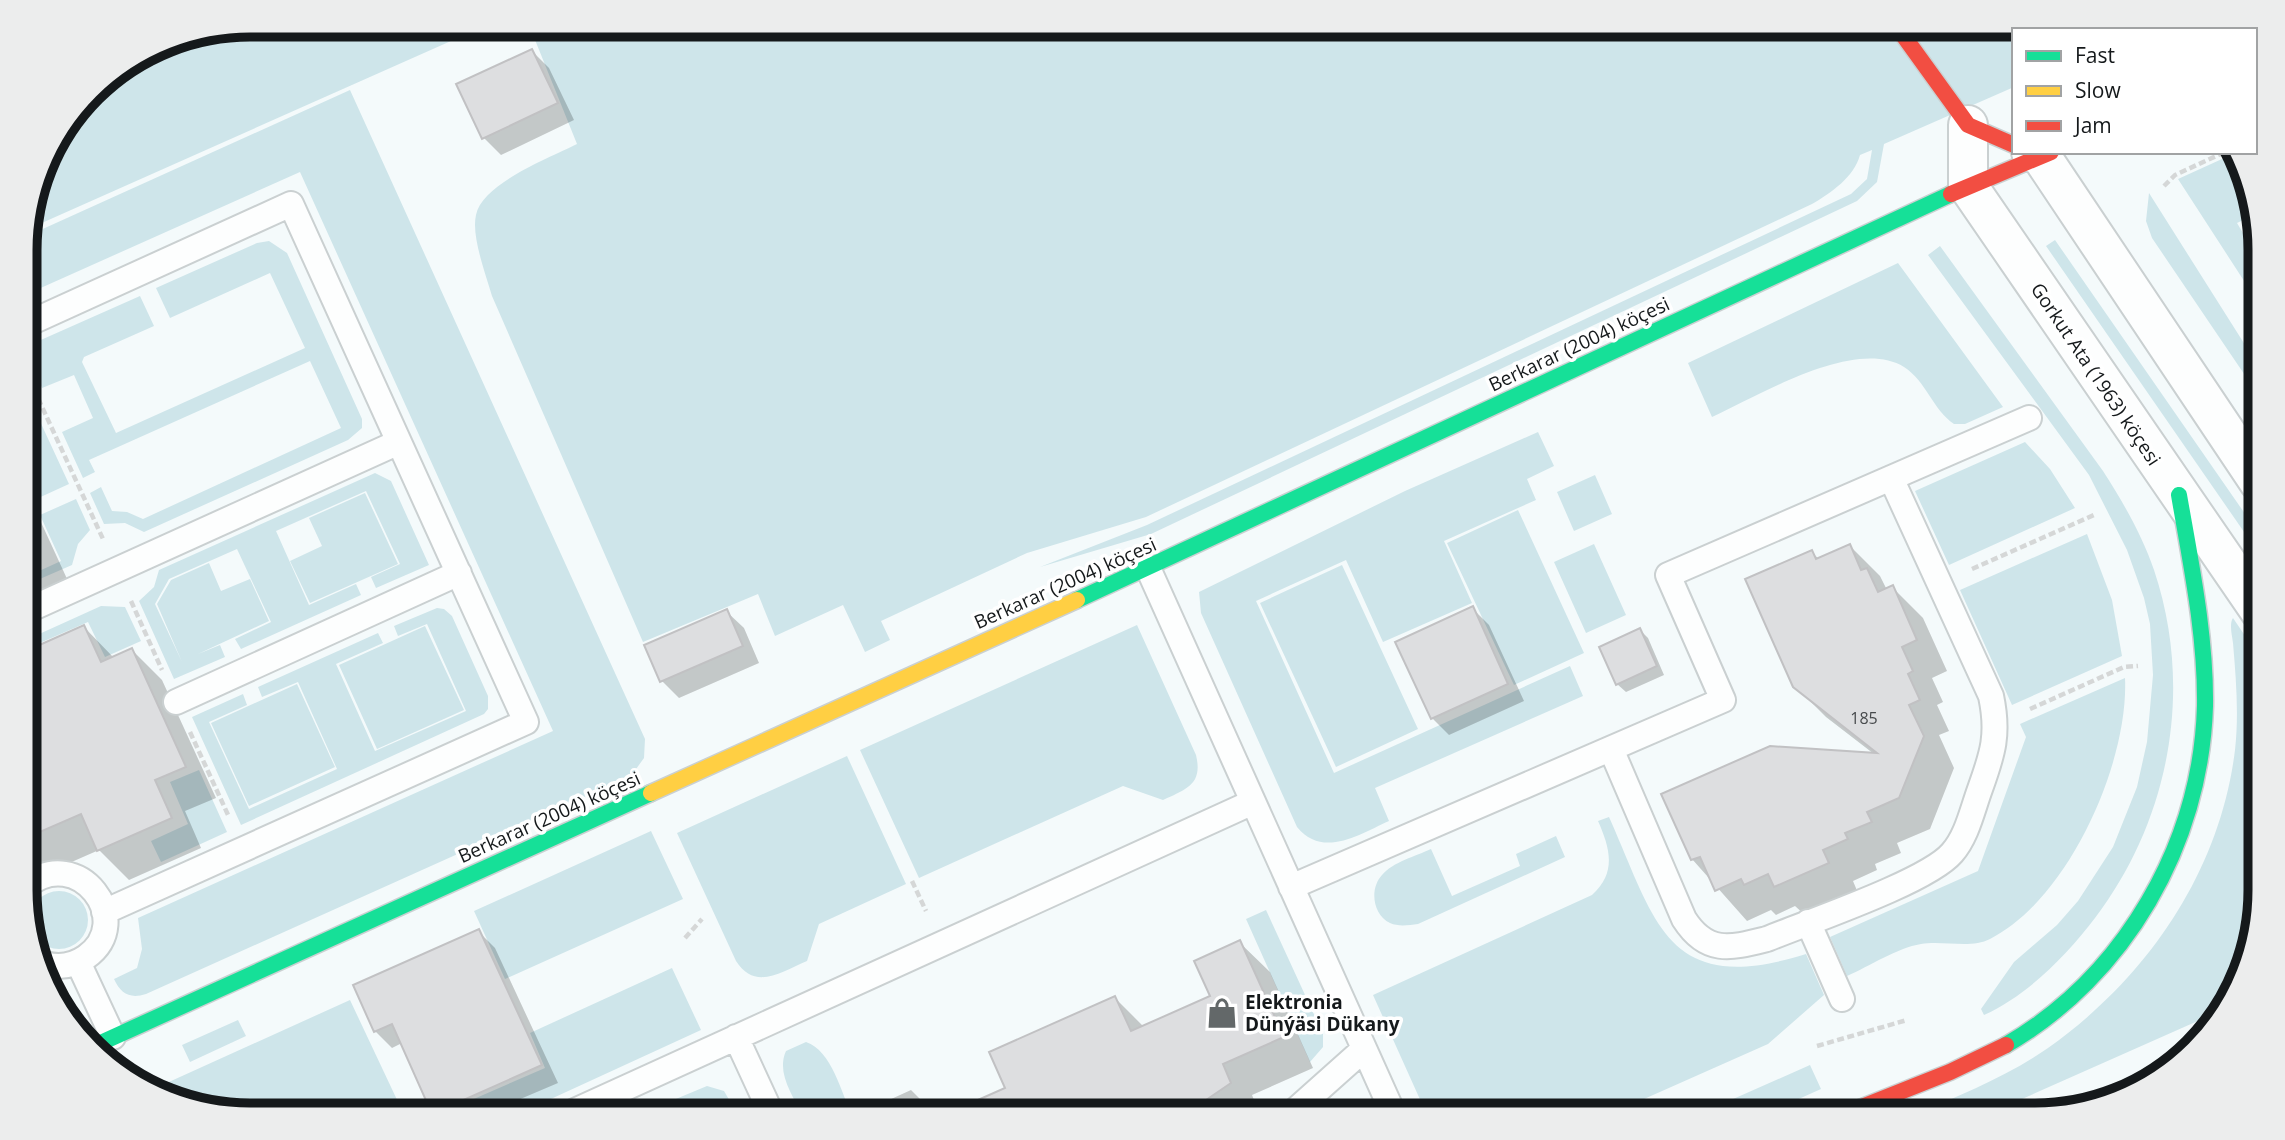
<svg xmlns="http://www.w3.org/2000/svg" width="2285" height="1140" font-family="'Open Sans',sans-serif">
<rect width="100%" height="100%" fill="#f4fafb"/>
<path fill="#cee5ea" d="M2035,24L2058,30H2014V87L1884,144L1877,182L1857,201L1151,534L1040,567L1147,525L1851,194L1867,179L1872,150L1860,155C1854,177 1831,193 1812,204L1146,517L1027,553L881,621L890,640L865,652L843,605L775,636L758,594L643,642L492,296C486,275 471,236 476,215C482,183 550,158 577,144L529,25Z
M250,25H487L26,230L48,151L101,81L164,42Z
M350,90L645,739L644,758L631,776L146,994C130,999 121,994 114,979L137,968L142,949L138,918L553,731L300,172L25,295V237Z
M2233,154L2256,214L2237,223L2259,260V304L2178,179Z
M2149,193L2259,367V396L2152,238L2146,221Z
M2055,240L2259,534L2260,555L2046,246Z
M269,241L287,253L362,419V428L348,440L144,532L125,523L104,524L90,493L101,487L112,511L127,512L143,519L341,428L310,361L89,460L95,472L83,478L62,432L93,418L74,375L42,388L25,347L140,296L154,326L84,357L82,362L116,433L305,348L270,273L170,318L156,288L257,243Z
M1940,246L2103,471C2123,502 2142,535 2154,570C2194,689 2170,819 2095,918C2066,956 2028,995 1984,1015L1981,1009L2014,962L2057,925L2078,901L2113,847L2137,787L2147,742L2153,675L2150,624L2144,598L2127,550L2089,475L1928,255Z
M1898,263L2003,407L1965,424H1954C1933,410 1926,381 1904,367C1855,337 1760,395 1712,417L1688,363Z
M25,389L69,484L34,500L26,482Z
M1538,432L1554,466L1527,479L1536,500L1444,541L1472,603L1383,642L1346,560L1256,601L1334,773L1570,666L1583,696L1375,788L1389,821C1360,834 1323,859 1297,827L1201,613L1199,592L1405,491Z
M2025,442L2050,469L2075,508L1949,565L1915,491Z
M375,473L391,481L429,565L376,588L371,577L400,564L366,491L276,531L309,605L356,584L361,595L241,649L235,639L271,622L237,549L169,579L155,604L182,662L157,604L171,580L209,563L221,591L250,579L269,621L198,654L220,645L225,657L174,679L139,601L154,587L159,570Z
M1595,475L1612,514L1574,531L1557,492Z
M365,493L398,564L310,603L290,561L322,546L309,518Z
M76,499L90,530L78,544L72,565L26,585V577L61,561L40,515Z
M1518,510L1584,653L1514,685L1447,543Z
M2087,534L2112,600L2122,656L2012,705L1960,590Z
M1594,544L1626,615L1586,633L1554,562Z
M1342,565L1418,729L1336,767L1260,603Z
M101,606L125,607L141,641L105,657L88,622L26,649V640Z
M437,608L444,609L452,616L488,696V709L484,714L241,825L192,717L243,694L247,705L209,722L249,809L337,769L298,682L262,697L258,687L378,633L383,643L336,664L375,751L466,711L427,624L398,636L394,626Z
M2233,618L2260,658V890L2237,989L2218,1012L1986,1115H1915C1960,1095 2008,1076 2048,1048C2147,978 2220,872 2235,750C2239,714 2236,679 2233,643C2232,635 2229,624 2233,618Z
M1137,625L1196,755C1203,784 1187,789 1163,800L1123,786L919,878L860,750Z
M425,626L464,710L377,749L339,665Z
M2125,678C2129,762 2069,899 1990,939C1971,949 1942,940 1921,944C1897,948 1870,966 1847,976L1830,937L1978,871L2026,737L2020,724Z
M297,684L335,767L249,806L211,723Z
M847,756L906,884L819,924L807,961C781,972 755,991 736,961L677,833Z
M199,770L227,832L161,862L151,841L188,824L170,782Z
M1609,817C1656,922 1666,998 1806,954L1824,995L1768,1044L1608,1115H1427L1373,995L1592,895C1617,873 1610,848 1598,821Z
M651,831L683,899L505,979L474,911Z
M1556,836L1565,857L1418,924C1409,925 1399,927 1390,923C1373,915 1369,889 1382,875C1393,862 1416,856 1431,849L1452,896L1520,866L1516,854Z
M30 920a29 29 0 1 1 58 0a29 29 0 1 1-58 0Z
M1266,910L1323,1034V1047L1310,1062L1246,919Z
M672,968L701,1030L516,1115H437L545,1068L530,1033Z
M350,1000L399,1104L375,1115H250L149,1091Z
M238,1020L246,1036L190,1062L182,1045Z
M806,1042C832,1051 841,1092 852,1115H802C793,1095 776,1073 786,1051Z
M1810,1065L1821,1089L1763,1115H1697Z
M707,1086L724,1091L738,1115H662L671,1101Z"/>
<path fill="#0003" d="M532,51L549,68L574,120L501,155L484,138Z
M26,498L34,507L74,594L26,616Z
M1850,546L1880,576L1887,590L1893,588L1923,618L1947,671L1932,678L1943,702L1937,705L1949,731L1939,735L1954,768L1930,829L1897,843L1901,853L1875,864L1877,870L1853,881L1858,893L1806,916L1795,906L1776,915L1771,910L1747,921L1692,859L1874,754L1826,717L1795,686L1811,552L1819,559Z
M1473,609L1489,625L1524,701L1449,735L1432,718Z
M727,612L744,628L759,663L679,698L662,681Z
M26,626L36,649L84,627L114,658L132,650L162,680L216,798L185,811L201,848L129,880L99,850L26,882Z
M1640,630L1648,638L1664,675L1626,692L1617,684Z
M478,931L495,948L558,1083L483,1115H436L402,1043L392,1048L375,1031Z
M1239,942L1270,972L1313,1068L1252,1095L1260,1115H949L1007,1089L1115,998L1144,1027L1212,997Z
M911,1090L936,1115H869L867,1110Z"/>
<path fill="#dddee0" stroke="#c1c1c3" stroke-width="2" d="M532,49L558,103L482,139L456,84Z
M1850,544L1861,570L1867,568L1878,592L1893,585L1917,640L1902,647L1913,671L1908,674L1920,700L1909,705L1924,736L1899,798L1867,812L1872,822L1845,833L1848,839L1823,850L1829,863L1774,887L1768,874L1744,885L1741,879L1715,891L1700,857L1691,860L1661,794L1770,746L1877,753L1793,687L1745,579L1812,550L1816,559Z
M1473,606L1508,684L1431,719L1395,642Z
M727,609L743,646L660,682L644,645Z
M84,625L101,662L132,648L186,767L155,780L172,818L97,851L81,814L26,838V651Z
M1640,628L1657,666L1616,685L1599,647Z
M479,929L542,1065L432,1114L392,1024L374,1032L353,985Z
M1240,940L1284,1037L1223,1064L1231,1083L1184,1115H944L1005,1088L989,1052L1115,996L1131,1031L1210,996L1194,961Z"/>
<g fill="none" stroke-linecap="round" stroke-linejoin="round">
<defs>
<path id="lane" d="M25,325L291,204L526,722L104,912
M1148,568L1394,1115
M26,611L399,442
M176,702L459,573
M1611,749L1684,919C1707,955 1731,948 1767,939C1808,922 1927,882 1952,853C1967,836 1972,811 1980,789C1993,753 1999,734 1991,696L1891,478
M26,886C78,843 137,921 86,957C73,966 59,968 45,964
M1291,887L1723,700L1668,575L2029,418
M1808,922L1842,999
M78,962L113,1037
M736,1037L772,1115
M566,1115L1253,802
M1290,1115L1364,1049"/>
<path id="street" d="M1968,125V186L2260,611
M2031,152L2041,156L2259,482"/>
<path id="fast" d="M1077,600L1951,194
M2006,1045C2125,976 2201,844 2205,706C2206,636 2191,564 2179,495
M94,1046L651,793"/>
<path id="slow" d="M651,793L1077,600"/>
<path id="jam" d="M1895,24L1968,125L2014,145
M1951,194L2051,152
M1842,1115L1950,1072L2006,1045"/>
</defs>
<use href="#lane" stroke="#cad0d1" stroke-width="28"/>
<use href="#street" stroke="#cad0d1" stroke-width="42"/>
<use href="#fast" stroke="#cad0d1" stroke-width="19"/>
<use href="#slow" stroke="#cad0d1" stroke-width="19"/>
<use href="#jam" stroke="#cad0d1" stroke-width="19"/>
<path stroke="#d5d7d7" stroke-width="4.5" stroke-dasharray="7 3.5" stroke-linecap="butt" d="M2164,186L2175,175L2225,152
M25,370L103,539
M1972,569L2094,515
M131,601L162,670
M2030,709L2124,667L2138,666
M190,732L229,817
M912,881L926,911
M685,938L702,919
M1817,1046L1907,1020"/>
<use href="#lane" stroke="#fdfefe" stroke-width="24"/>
<use href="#street" stroke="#fdfefe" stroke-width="38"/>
<use href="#fast" stroke="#16e098" stroke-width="16"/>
<use href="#slow" stroke="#ffcf43" stroke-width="16"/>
<use href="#jam" stroke="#f24e42" stroke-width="16"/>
</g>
<defs>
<symbol id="shop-bare" viewBox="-9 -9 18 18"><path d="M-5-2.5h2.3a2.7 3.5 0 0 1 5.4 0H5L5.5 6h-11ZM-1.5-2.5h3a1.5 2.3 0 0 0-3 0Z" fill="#636869" stroke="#fff" stroke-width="2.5" paint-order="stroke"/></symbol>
</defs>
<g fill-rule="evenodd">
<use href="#shop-bare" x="1200" y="991" width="44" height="44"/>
</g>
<g text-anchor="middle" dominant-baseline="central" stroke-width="7" stroke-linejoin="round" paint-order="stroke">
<g font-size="16" fill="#474a4c">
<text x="1864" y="718">185</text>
</g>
<g font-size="19" fill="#15191b" stroke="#fff">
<text transform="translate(1579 344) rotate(-25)">Berkarar (2004) köçesi</text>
<text transform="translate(2096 374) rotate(56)">Gorkut Ata (1963) köçesi</text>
<text transform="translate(1065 583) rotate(-24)">Berkarar (2004) köçesi</text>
<text transform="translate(549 817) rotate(-24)">Berkarar (2004) köçesi</text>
</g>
<g font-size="19" font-weight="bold" fill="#15191b" stroke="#fff" text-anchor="start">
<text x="1245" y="1002">Elektronia<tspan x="1245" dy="22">Dünýäsi Dükany</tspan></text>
</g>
</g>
<path d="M0 0H2285V1140H0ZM250 37H2035A213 213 0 0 1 2248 250V890A213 213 0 0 1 2035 1103H250A213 213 0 0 1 37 890V250A213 213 0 0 1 250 37Z" fill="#eceded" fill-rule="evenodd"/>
<path fill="none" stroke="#15191b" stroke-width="9" d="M250 37H2035A213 213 0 0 1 2248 250V890A213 213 0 0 1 2035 1103H250A213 213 0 0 1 37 890V250A213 213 0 0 1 250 37Z"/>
<rect x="2012" y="28" width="245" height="126" fill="#ffffff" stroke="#a1a3a4" stroke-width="2"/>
<rect x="2026" y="51" width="35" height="10" fill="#16e098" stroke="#a1a3a4" stroke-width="2"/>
<text x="2075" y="63" font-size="21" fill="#15191b">Fast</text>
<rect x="2026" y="86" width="35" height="10" fill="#ffcf43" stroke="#a1a3a4" stroke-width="2"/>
<text x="2075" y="98" font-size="21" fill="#15191b">Slow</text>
<rect x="2026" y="121" width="35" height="10" fill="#f24e42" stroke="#a1a3a4" stroke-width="2"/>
<text x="2075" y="133" font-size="21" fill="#15191b">Jam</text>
</svg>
